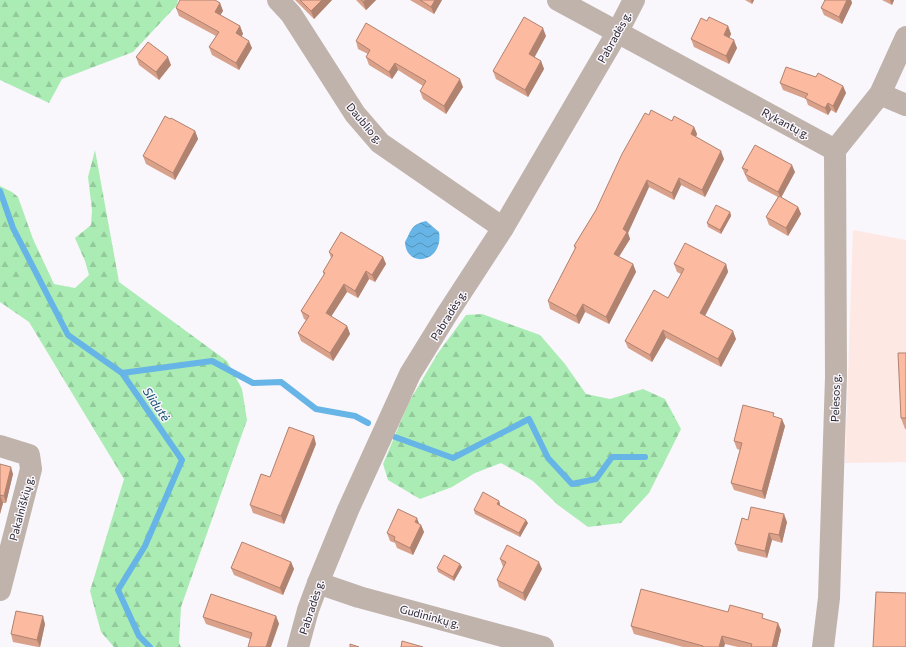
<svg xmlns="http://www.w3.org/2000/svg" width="906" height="647" font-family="Commissioner,sans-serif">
<defs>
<pattern id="forest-firs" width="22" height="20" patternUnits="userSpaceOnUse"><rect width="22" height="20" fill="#aaecb4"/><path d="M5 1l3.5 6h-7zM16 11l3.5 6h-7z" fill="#92ca9b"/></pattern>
<pattern id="water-waves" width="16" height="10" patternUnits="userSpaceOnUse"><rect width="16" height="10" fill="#66b5e6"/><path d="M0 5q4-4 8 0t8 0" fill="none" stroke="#5493bb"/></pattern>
</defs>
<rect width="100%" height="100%" fill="#f9f6fc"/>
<path fill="#fde8e3" d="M853,230L906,240V462L845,463Z"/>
<path fill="url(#forest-firs)" d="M0,0H178L177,5L133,52L62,79L49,103L0,80Z
M95,150L119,282L227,361L242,389L247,420L181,607L179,643L181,647H114L101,632L90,591L124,479L29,322L0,302V186L12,192L18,197L33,239L54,284L75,288L89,275L85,261L75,238L91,225L92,210L88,177Z
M482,314L540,335L565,364L586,394L610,399L643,389L665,399L681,429L649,493L621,523L588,527L558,505L533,481L501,463L475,473L452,487L420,499L388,480L383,464L409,402L438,353L466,315Z"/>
<path fill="url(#water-waves)" d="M426,221L439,232C444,263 406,269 405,242C412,230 410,225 426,221Z"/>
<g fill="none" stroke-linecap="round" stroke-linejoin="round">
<path stroke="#66b5e6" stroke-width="6" d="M0,191L13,228L68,335L122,373L182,460L145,546L118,590L139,636L150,647
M122,373L212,361L253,383L281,382L316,409L355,416L368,423
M395,437L453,458L529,419L548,458L572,484L596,479L612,457H645"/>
<path stroke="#bfb3ab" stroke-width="22" d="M278,0L291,14L355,114L380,143L503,228
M558,0L835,150L880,94L906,37
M880,94L906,105
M0,446L29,455L31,469L0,590
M318,583L359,597L543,647
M823,647L829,598L836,377L835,150"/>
<path stroke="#bfb3ab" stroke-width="22" d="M298,647L308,610L318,583L348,510L410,374L447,314L503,228L617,33L634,0"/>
</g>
<path fill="#d9a08a" d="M295,0H332L314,19Z
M356,0H376L366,10Z
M410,0H442L434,14Z
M745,0H754L752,4Z
M825,0H851L852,3L842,24L824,15L821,8Z
M882,0H894L892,5Z
M220,3L223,11L220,15L240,26L243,34L241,36L252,48L239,70L212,55L209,47L216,36L179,16L176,8Z
M707,21L728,26L731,34L729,38L737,48L729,64L694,47L691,39Z
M546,36L534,57L541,61L544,69L528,97L496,79L493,71Z
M356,41L463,87L446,114L423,99L420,91L423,86L398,70L392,79L369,65L366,57L368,54L358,49Z
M136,57L171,65L159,80L139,65Z
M780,83L843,86L846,93L836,113L831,110L828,115L808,105L806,99L783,90Z
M649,115L694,127L697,134L696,137L724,159L705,197L681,185L674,200L649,187L628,233L630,239L619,257L633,264L636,272L609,324L585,312L579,324L550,309L548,301L575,249L574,246L596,210Z
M170,119L195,131L198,139L175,180L146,164L143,156Z
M742,168L795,172L781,197L798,207L801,214L788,236L769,225L766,217L778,197L748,181Z
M730,212L731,216L721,234L708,227L707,223Z
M329,252L383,257L386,264L375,282L369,279L358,298L347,292L331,316L347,326L350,334L333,361L301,341L298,333L306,320L304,319L301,311L324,275L323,272L331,258Z
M674,264H726L728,272L705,316L736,339L721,367L666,338L652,362L628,348L625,341L668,298L681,274L677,272Z
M906,353V429H905L901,418Z
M775,417L785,426L765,499L734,490L731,483L740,450L737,449L734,441Z
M316,444L284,524L253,513L250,505L270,477Z
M0,464L13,474L6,503H3L0,514Z
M499,501L500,504V505L528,523L520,537L475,514L474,510Z
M748,520L787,522L782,543L772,540L767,558L738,551L735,544Z
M419,524L421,525L424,532L413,555L397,548L395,543L390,541L387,533Z
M500,559L542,569L525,601L499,587L497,580L503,567Z
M291,562L294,569L283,595L234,575L231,568Z
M462,567L454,581L438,572L437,568Z
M728,612L765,619L781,630L777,647H738L725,644L724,647H683L634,634L631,626Z
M276,616L279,624L250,639L206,624L203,617Z
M45,624L40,647H38L13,642L11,634Z"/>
<path fill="#b08270" d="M322,0H332L314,19L311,11Z
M366,0H376L366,10L363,2Z
M435,0H442L434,14L431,7Z
M751,0H754L752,4Z
M847,0H851L852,3L842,24L839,17Z
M890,0H894L892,5Z
M220,3L223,11L218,19L215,12Z
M240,26L243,34L239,41L236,33Z
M728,26L731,34L727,43L724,35Z
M543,28L546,36L532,62L529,54Z
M734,40L737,48L729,64L726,56Z
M249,41L252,48L239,70L236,63Z
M168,57L171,65L159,80L156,72Z
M541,61L544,69L528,97L525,90Z
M395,63L398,70L392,79L389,72Z
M460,79L463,87L446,114L444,106Z
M843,86L846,93L836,113L833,106Z
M828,103L831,110L828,115L825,108Z
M694,127L697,134L694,141L691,134Z
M195,131L198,139L175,180L173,173Z
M721,151L724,159L705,197L702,190Z
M792,165L795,172L781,198L778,192Z
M679,178L681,185L674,200L672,193Z
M647,180L649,187L628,233L630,239L616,261L614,254L623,229Z
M798,207L801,214L788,236L786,228Z
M730,212L731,216L721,234L720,230Z
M383,257L386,264L375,282L372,275Z
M633,264L636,272L609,324L606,317Z
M726,264L728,272L702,321L700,313Z
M366,271L369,279L358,298L355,291Z
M344,284L347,292L329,320L326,313Z
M583,304L585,312L579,324L576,316Z
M347,326L350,334L333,361L330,353Z
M663,330L666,338L652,362L650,355Z
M733,331L736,339L721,367L718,359Z
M782,419L785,426L765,499L762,491Z
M314,436L316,444L284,524L281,516Z
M11,467L13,474L6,503L4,496Z
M0,495L3,503L0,514Z
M499,501L500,504L498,508L497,504Z
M784,514L787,522L782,543L779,535Z
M417,518L420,526L415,522Z
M526,520L528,523L520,537L519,533Z
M421,525L424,532L413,555L410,548Z
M769,533L772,540L767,558L765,551Z
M291,562L294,569L283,595L280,588Z
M539,562L542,569L525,601L523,593Z
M460,564L462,567L454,581L453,577Z
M43,616L45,624L40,647L37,640Z
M276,616L279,624L271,647H266Z
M778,623L781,630L777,647H772Z
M722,636L725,644L724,647H719Z"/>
<path fill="#fcbaa0" stroke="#b08270" d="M180,0H215L220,3L215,12L240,26L236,33L249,41L236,63L209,47L219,32L176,8Z
M300,0H322L311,11Z
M361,0H366L363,2Z
M420,0H435L431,7Z
M825,0H847L839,17L821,8Z
M524,17L543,28L529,54L541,61L525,90L493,71Z
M709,17L728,26L724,35L734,40L726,56L691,39L701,18L707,21Z
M366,23L460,79L444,106L420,91L426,81L395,63L389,72L366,57L370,50L356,41Z
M148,42L168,57L156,72L136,57Z
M786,67L816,77L818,73L843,86L833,106L828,103L825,108L805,98L808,94L780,83Z
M651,110L672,121L674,116L694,127L691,134L721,151L702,190L679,178L672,193L647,180L623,229L627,232L614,254L633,264L606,317L583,304L576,316L548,301L576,247L574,246L596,210L622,154L645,113L649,115Z
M165,116L170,119L171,118L195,131L173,173L143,156Z
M755,145L792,165L778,192L745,174L748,170L742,168Z
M779,196L798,207L786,228L766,217Z
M716,205L730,212L720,230L707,223Z
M341,232L383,257L372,275L366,271L355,291L344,284L326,313L347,326L330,353L298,333L309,316L301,311L325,273L323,272L333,255L329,252Z
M685,243L726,264L700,313L733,331L718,359L663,330L650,355L625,341L654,290L668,298L684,269L674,264Z
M898,353H906V418H901Z
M743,405L774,413L773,416L782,419L762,491L731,483L742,443L734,441Z
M289,427L314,436L281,516L250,505L261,474L270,477Z
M0,464L11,467L4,496L0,495V496Z
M483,492L499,501L497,504L526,520L519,533L474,510Z
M751,507L784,514L779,535L769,533L765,551L735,544L742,518L748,520Z
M398,509L417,518L415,522L421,525L410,548L394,540L395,537L387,533Z
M242,542L291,562L280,588L231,568Z
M507,545L539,562L523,593L497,580L506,562L500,559Z
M444,555L460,564L453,577L437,568Z
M641,589L728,612L730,605L763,614L762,618L778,623L772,647H751L752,644L722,636L719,647H703V646L631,626Z
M876,592L906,593V647H873Z
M211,594L276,616L266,647H248L252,633L203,617Z
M16,611L43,616L37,640L11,634Z
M402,641L423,647H401Z
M350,644L359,647H350Z"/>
<g text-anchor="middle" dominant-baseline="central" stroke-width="3" stroke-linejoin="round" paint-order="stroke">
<g font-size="11" fill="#2a252f" stroke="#f9f6fc">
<text transform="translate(614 37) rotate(-61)">Pabradės g.</text>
<text transform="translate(365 123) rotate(50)">Daublio g.</text>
<text transform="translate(786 123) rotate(28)">Rykantų g.</text>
<text transform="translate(448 315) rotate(-58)">Pabradės g.</text>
<text transform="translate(835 398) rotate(-88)">Pelesos g.</text>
<text transform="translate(21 508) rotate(-75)">Pakalniškių g.</text>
<text transform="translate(311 607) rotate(-72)">Pabradės g.</text>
<text transform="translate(430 616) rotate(15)">Gudininkų g.</text>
</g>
<g font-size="12" font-style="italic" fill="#0d4c6e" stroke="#f9f6fc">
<text transform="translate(157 404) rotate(56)">Slidutė</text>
</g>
</g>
</svg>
